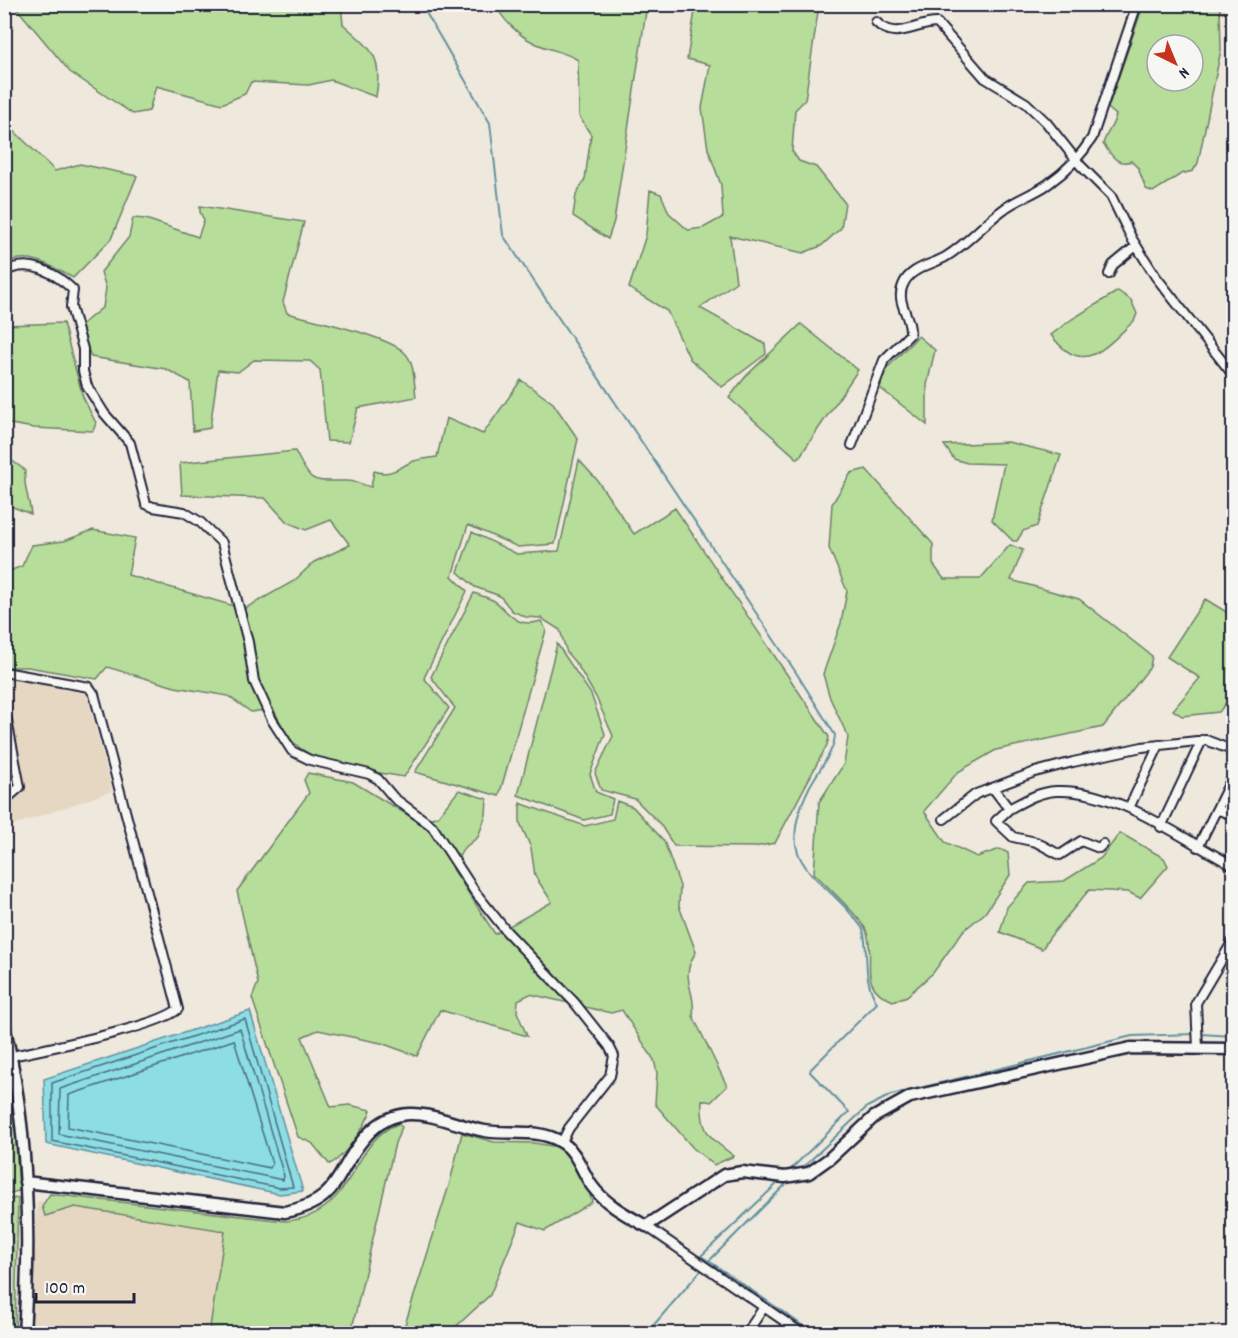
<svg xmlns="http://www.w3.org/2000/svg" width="1238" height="1338" font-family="Dekko,sans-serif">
<rect width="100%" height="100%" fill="#efe8dc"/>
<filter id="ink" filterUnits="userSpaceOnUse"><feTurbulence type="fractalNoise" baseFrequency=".0167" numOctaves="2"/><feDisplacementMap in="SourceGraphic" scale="12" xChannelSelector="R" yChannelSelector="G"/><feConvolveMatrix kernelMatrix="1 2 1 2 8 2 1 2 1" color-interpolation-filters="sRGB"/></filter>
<g filter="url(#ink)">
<path fill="#e6d7c2" d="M4,677L87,694L112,791L5,828Z
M37,1201L299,1228L284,1333L30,1334Z"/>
<path fill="#b6dd99" stroke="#6c806a" stroke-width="1.5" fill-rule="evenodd" d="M14,5H341L343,24C372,50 383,55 376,97L331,80L309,85L251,82L245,94L222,104L156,86L149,111L133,114L70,72Z
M497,5H647L614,221L608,239L573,216L576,195L585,179L591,135L579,116L578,60C563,51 548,50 533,42C521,37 499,17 497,5Z
M696,5H819L805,100L795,110L792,151L799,161L816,167L845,203L841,228L821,246L803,253L730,236L736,282L700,308L765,344L766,354L722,387L690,359L667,311L629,288L646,235L650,190L661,194L669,213L688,230L703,228L723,217L721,185L708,149L702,108L710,65L687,59Z
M1140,5H1218L1220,8L1221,50L1198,163L1193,171L1181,174L1153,192L1146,189L1138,168L1131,161C1116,166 1112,155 1103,144C1106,133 1113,127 1116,115L1108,108L1143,6ZM1157,45H1193V81H1157Z
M5,122L55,171L80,164L137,176L111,239L73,278C51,265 28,251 5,264Z
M200,206L304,222L283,302L287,313C312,320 389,336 405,353C415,363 414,384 416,397L358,408L349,442L327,441L320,370L310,361L254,360L238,372L218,370L210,428L193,431L190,382L166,369L91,357L80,326L103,307L106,288L101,272L129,237L133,218L146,219L198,237L204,220L200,212Z
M1118,291L1131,300L1137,314L1134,321C1106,346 1084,379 1051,335L1072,319Z
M63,323L83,397L96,423L93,431L34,428L5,423V325Z
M801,324L858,370L798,459L729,398L746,376Z
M918,336L935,350L927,385V425L880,388L886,369Z
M521,380L553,403L578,439L555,544L518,547L468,525L452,576L467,591L424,678L449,708L404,777C369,770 320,769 293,742C285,733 279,719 273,709L251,712L228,696L175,687L107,667L97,679L28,667H5V573L22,566L32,545L64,541L93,530L135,538L128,575L244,609L294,581L314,562L350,545L331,520L306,530L287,522L265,498L182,495L180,463L295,451C313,487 312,480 347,481C355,481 364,485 371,487L374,471C391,477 398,467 414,461C421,459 430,458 437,457L446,418L483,434Z
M1008,442L1061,455L1037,526L1023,531L1017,541H1013L992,520L1004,464L967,463L954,459L944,445Z
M4,455L25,470C23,487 29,497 31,514L5,504Z
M579,460L597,480L634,534L675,508L829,737L827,745L775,843L754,847L674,846L660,824L635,799L601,790L595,773L613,736L596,697L578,666L567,653L560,630L541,618L526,617L512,611L500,596L475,587L458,572L472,532L517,554L559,551Z
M866,469L933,544V564L944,579H980L1010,545L1023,550L1011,580L1079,599L1152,656L1150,667L1103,727L996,750L958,772L924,811L945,842L977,857L1000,849L1008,853L1010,875L985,913L963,931L933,973L907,996L893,1001C856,986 876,962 867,933C864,920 825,885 814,873L819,802L844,764L848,737L830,698L823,674L841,623L847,591L829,548L832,504L851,473Z
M474,593C481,596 491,598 496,602C511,615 517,628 541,621L546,630L499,796L415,772L455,708L431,677Z
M1205,599L1228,613L1233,604V707L1226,703L1219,712L1182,716L1173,710L1200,678L1167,657Z
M557,644L591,694L605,734L590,774L596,792L613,799L610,814L584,820L518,795Z
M308,773L353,782L419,822L438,816L459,790L487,799L486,815L478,837L463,849L453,869L495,934L552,902L535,876L531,848L520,823V803L585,826L613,819L617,801L633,807L664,841L680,886L679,906L696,952C678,980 697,990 693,1016L727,1086L711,1102L702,1100C700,1132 710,1138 734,1156L714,1165L693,1148L655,1104L657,1073L654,1060L622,1010L611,1013L530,994L518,1000L517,1012L527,1036L440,1010L417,1056L381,1043L318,1030L302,1037L331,1107L349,1105L371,1110C366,1125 343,1160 329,1164L312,1143L298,1137L252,998L258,983L237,891L309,793L304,780Z
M1120,833L1164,858L1168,866L1140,898L1128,892L1089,890L1049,938L1042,949L1000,932L1007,907L1029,883L1064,881L1101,858Z
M4,1052L15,1124L19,1191L5,1194Z
M398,1124L402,1127L395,1143L351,1333H209L225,1231L75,1207L45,1216L42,1206L50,1194L285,1221C356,1217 350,1140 398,1124Z
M462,1133L494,1142L534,1143L558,1147L570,1156L588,1188L592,1202L545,1231L520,1222L490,1295L449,1333L402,1334L450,1182Z
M18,1198L15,1333H5V1282L13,1251L12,1236L5,1212V1200Z"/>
<path fill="#8cdde4" stroke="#6292a0" stroke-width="1.5" d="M250,1011L303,1191L280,1194L46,1144L44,1079Z"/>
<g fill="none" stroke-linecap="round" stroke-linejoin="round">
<path stroke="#4c6d7f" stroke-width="1.5" d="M245,1019L293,1187L280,1188L52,1141V1083Z
M240,1029L284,1176L283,1180L59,1134L60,1089Z
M234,1040L272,1164L270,1168L68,1127L69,1095Z"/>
<path stroke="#6292a0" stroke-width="2" d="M421,4L490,123L503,235L797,674L835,735C834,753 817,772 809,788C769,870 825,873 863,929C870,959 861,974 877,1003L811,1069L810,1072L849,1112L788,1172
M1200,1034L1234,1036
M800,1170L867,1107L891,1095L1132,1036L1195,1034
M790,1180L709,1261L815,1334
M646,1334L709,1261L701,1256L780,1181"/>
<defs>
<path id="street" d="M876,22C895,42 915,23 937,23L985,78L1026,103L1046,122L1081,166L1111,196L1132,239L1156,277L1234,376
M4,272C28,258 55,272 73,290L71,307L83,349V371L87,386L104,413L130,443L146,504L153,507L184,512L200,522L222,543L248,642L254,681L272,720L292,751L310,760L369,774L378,779L394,798L432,826L475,892L507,932L574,1002L609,1046L614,1056L610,1076L569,1128L562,1142
M1109,274L1113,265L1136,246
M852,445L884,360L910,334C912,317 895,303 903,285C910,267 933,265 947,256C968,243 984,223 1004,209C1017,199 1034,194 1048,184C1065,172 1081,156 1092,138L1137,4
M4,672L89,687L94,694L178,1009C159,1027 43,1049 12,1056
M4,705L20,787L4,801
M993,788L1009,809C1024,801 1038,792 1056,791C1116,788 1182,839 1234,866
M1129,808L1159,745
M1009,809L996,821L1013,837L1036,842L1060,855L1081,841L1099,848L1103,844
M1217,809L1234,816
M944,819L976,794L1035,772L1073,762L1142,747L1206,740L1234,751
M1161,827L1202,740
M1198,847L1234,774
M1198,1048L1196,1003L1234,939
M646,1226L803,1334
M746,1334L764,1307"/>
<path id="secondary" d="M4,1025C28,1125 31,1231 24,1334
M25,1182L285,1212C343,1201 334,1171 367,1135C404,1095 442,1123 485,1131C509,1135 539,1128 561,1142C577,1151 582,1172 592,1186C605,1204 628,1216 646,1226L724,1175L742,1172L785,1177L809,1173L830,1158L874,1117L910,1097L1131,1048L1234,1049"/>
</defs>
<use href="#street" stroke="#22223b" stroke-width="12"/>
<use href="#secondary" stroke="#22223b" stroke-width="15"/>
<use href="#street" stroke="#f6f6f2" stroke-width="8"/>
<use href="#secondary" stroke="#f6f6f2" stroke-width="10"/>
</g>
</g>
<rect width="1238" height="1338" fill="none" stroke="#f6f6f2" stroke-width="24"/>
<rect x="12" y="12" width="1214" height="1314" fill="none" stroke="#22223b" stroke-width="2" filter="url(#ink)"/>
<g transform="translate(1175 63) rotate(137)"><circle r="28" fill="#f6f6f2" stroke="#a1a1a9" stroke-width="1.5"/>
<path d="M0-4.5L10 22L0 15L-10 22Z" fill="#c8321e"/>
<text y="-9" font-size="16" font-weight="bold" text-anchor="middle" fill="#22223b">N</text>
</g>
<path d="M36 1293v9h98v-9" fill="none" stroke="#22223b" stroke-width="3"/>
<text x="45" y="1293" font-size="18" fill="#22223b" stroke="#f6f6f2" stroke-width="4.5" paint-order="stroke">100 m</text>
</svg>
